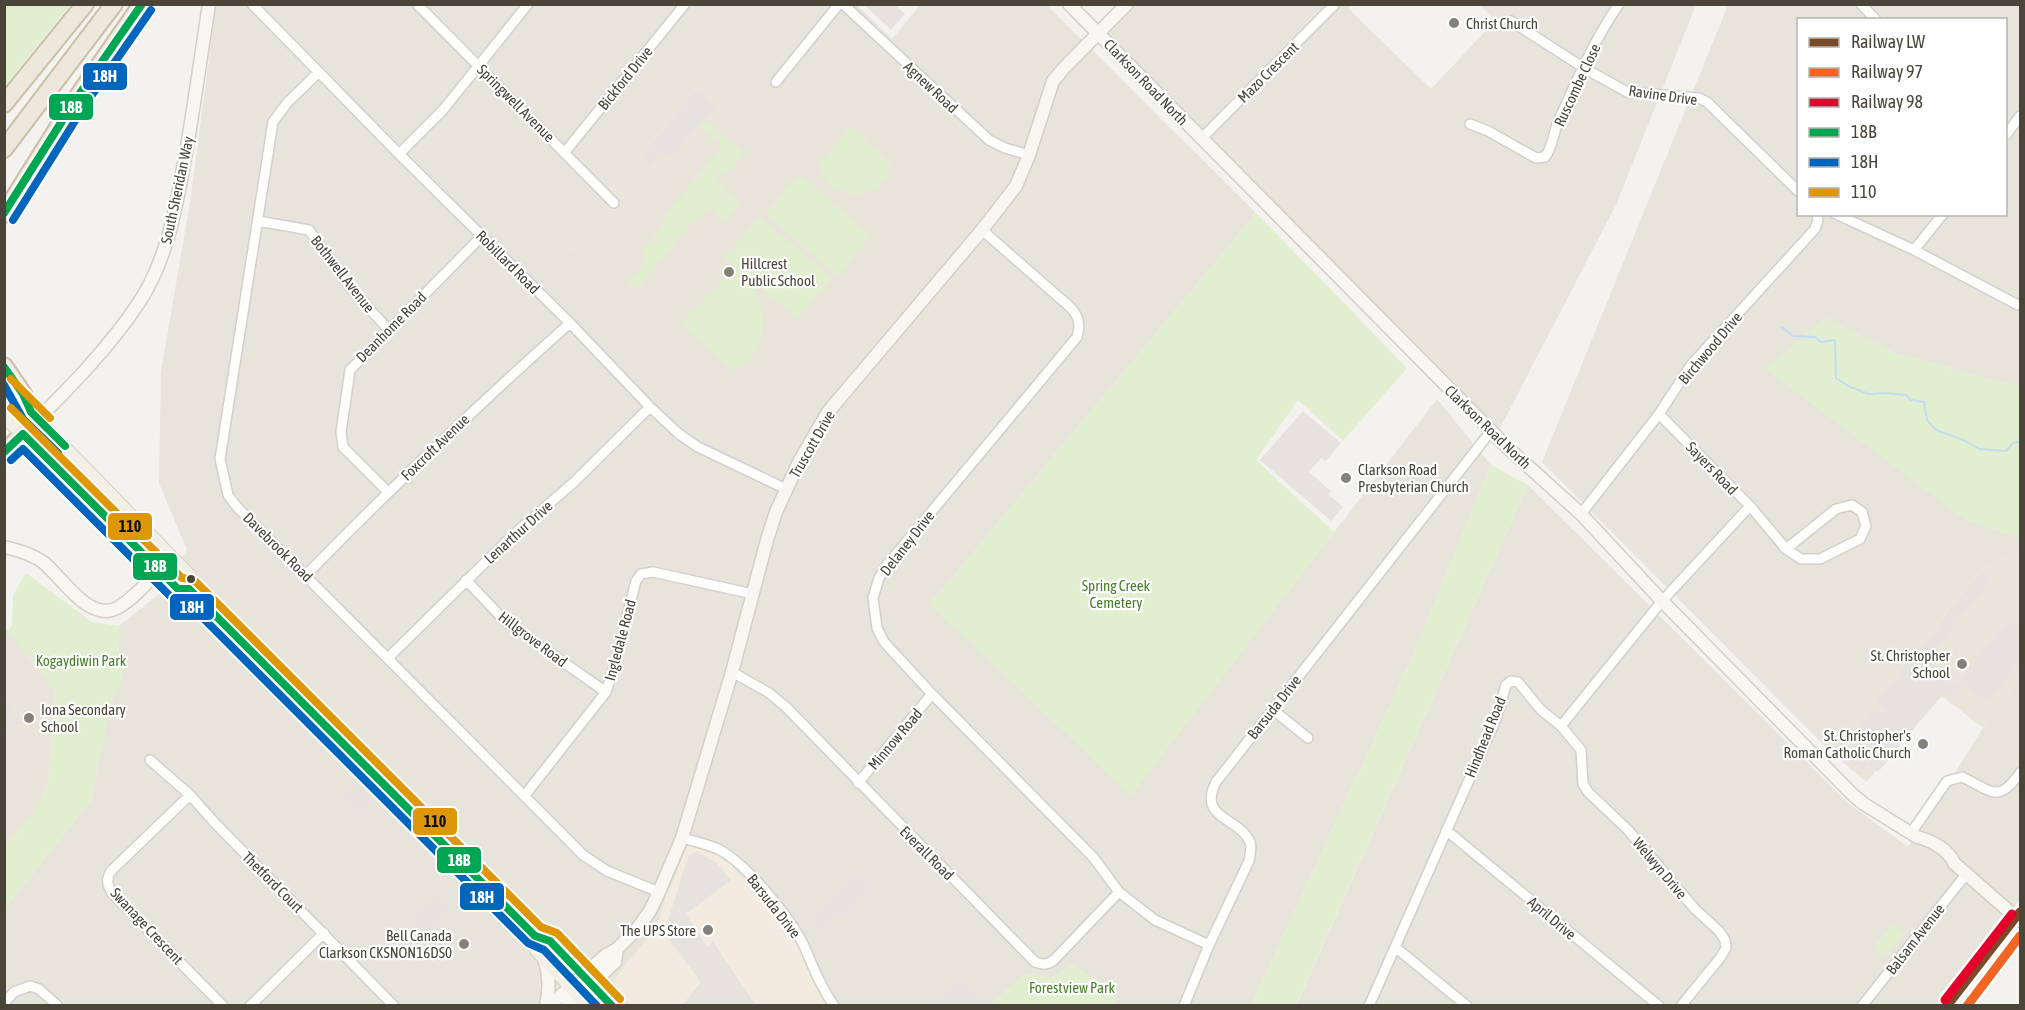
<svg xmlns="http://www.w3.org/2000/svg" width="2025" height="1010" font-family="'Asap Condensed',sans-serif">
<rect width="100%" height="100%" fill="#f4f2ee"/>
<path fill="#e7e4dc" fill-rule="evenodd" d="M216,5H857L892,39L920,5H1047L1256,213L930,604L1131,795L1437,399L1491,465L1412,657L1251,1005H1113L1117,992L1072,965L1050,978L1025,973L991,1005H826L792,936L728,862L667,894L657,927L616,977L615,988L632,1005L5,1006V909L91,801L110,705L123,676L118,647L119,626L158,595L187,550L159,483L161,372L191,196ZM786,165L636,302L562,242L624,173Z
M1136,5H1351L1348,8L1431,89L1510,5H1696L1616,205L1498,432L1102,40Z
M1728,5H2020V387L1892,352L1825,318L1964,519L2020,538V553L1983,566L1831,752L1542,462ZM1798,20H2006V214H1798Z
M1528,485L1848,803L1908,847L1983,728L2020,679V900L1937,1005L1296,1006Z"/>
<path fill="#f3ebdf" d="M688,845L717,853L728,862L792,936L826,1005H632L615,988L616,977L657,927L667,894Z"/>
<path fill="#eae5da" d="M1480,5H1510L1496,21Z
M698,83L786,165L847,91L944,174L747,403L636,302L562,242L624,173Z
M2020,553V679L1983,728L1942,696L1866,782L1831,752L1983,566Z
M7,630L56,691L48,781L41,803L5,846L4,631Z"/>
<path fill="#e1eecf" d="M5,4L70,5L5,86L4,5Z
M706,120L744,153L727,174L723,172L716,180L726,187V191L719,200L728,193L740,204L724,221L713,213L712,208C695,212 652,273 638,290L628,283L646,261L640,255L664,222L662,220L722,145L700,128Z
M851,126L891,165C880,205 829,205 819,164Z
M799,174L871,236L837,276L765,214Z
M1256,213L1407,368L1343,441L1298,400L1256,460L1334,532L1131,796L930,604Z
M759,217L832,278L798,319L724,258Z
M734,269C762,289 771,320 755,352C752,360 742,366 735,372L680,323Z
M1825,318L1892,352L2020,387V538L1964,519L1765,369Z
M1491,465L1528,485L1296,1005H1251L1412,657Z
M26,573L92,622L119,626L118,647L123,676L110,705L91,801L5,909V846L41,803L48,781L56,691L7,630L12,626L13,595Z
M1892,924L1904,933L1886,957L1873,948Z
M1072,965L1118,992L1113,1005H991L1025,973L1050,978Z"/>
<path fill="#e6e3df" d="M865,5H895L905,14L891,30Z
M698,87L716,106L671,158L661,151L646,169L637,162Z
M1303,411L1341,443L1326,461L1321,458L1309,472L1331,491L1328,494L1343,507L1331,521L1260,460Z
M1981,572L1991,581L1926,660L1956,684L2009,620L2020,630V661L1987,703L1965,685L1952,700L1943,693L1878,772L1868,764L1862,771L1843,755L1857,739L1853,736L1875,709L1883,714L1886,710L1876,701L1947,617L1945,615Z
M4,696L19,723L5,731H4Z
M355,782L374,802L360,816L340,797Z
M696,852L717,863L731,880L686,914L707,946L713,942L755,1004L753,1005H682L701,982L664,933L687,860L689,855Z
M856,873L873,888L844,917L838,912L822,929L811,918Z
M433,894L451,911L423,939L411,928L415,923L410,918Z
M959,981L988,1005H930Z"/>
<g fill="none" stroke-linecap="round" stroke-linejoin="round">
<path stroke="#c0ddf1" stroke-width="2" d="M1782,327L1793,336L1815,337L1821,342L1835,340L1836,378L1850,387L1869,394L1882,393L1906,395L1911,400L1924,402L1927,420L1936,430L1966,441L1979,449L2006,451L2013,443L2020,441"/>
<defs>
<path id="street" d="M252,4L399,154L570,323L650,407L679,434L698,447L786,489
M417,4L614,203
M843,4L989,140L1005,148L1029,155
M1861,4L1876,20
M1511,21L1584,68L1627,92L1699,98L1707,102L1798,191
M319,72L287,103L273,122L220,459L228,495L237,507L583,855L607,871L659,892
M776,82L839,4
M1470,124L1488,131L1536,158L1545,157C1553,147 1553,134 1558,122C1576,82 1594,40 1619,4
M2006,135L2020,116
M1201,139L1335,4
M565,152L685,4
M399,154L443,110L528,4
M1836,214L1914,250L2018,305H2020
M258,221L309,230L353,291L388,329
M982,230L1070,307C1079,316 1081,325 1077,337L887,565L879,578L873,598L877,628L884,642L932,694L1093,857L1119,892L1155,920L1209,945
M1914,250L1943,214
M1659,414L1750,506L1786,549L1801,559H1820L1860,539L1866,526L1862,512L1852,505L1836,509L1786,549
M388,492L343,447L341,432L350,370L482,236
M1581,514L1659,414L1691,365L1815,229L1818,220L1817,214
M306,575C391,488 479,404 570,323
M466,580L506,622L606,692
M388,658L513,535L573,483L650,407
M732,672L769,693L786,707L1035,962C1043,965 1047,965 1054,960L1119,892
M1272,709L1308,738
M1561,726L1662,601L1750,506
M150,760L190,795L214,822L394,1006
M858,783L932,694
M190,795L111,871C106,879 107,885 112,893L223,1006
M525,795L606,692L615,664L636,581L641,574L653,572L753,594
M1446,830L1659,1006
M1911,833L1947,781L1962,777C1992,791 1998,804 2020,773
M682,838C694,841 707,844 718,849C746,863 792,919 805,948C814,969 821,987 834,1006
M1395,947L1467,1006
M4,1003L14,992L30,986L39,989L58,1006
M250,1006L324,933
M1184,1006L1209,945L1249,861C1250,855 1252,847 1250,842C1239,817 1197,819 1216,782L1491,431
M1369,1006L1496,719L1506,685L1511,681L1518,682L1541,710L1561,726L1581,750L1583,784L1588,792L1628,830L1695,909L1719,931L1725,940L1726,948L1720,958L1681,1006
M1862,1006L1967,873"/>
<path id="secondary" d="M1069,4L1508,448L1581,514L1662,601L1853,795L1864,804L1917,837C1931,840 1949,850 1954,863L2020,921
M23,434C63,394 106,352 138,304C167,261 176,208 185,158C194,107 201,56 209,4
M4,547C18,550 32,554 43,562C62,577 89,623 117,608C136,598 156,572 171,557
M544,958C549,975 550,988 546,1006
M549,1006L606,955L617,949L637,929L650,911L659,892L682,838L732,672L767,540L776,512L799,462L828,412L982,230L1016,186L1029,155L1053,81L1064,68L1127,4
M567,1006L615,962L617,949"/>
<path id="primary" d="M4,386L189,576V589
M4,415L158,570L178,589H189L535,936L550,941L612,1006
M535,936L537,950L589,1006"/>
<path id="highway" d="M4,104L85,4
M4,149L114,4
M4,214L76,99L142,4
M4,366L23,394L31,412
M4,453L23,434"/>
</defs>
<use href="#street" stroke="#d2d0cb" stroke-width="12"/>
<use href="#secondary" stroke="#d3cfc5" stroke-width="15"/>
<use href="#primary" stroke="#d6cebb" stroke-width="16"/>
<use href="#highway" stroke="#ccbfa9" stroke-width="20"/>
<use href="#street" stroke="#fdfdfc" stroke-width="9"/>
<use href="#secondary" stroke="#f7f6f1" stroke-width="12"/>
<use href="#primary" stroke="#f2efe6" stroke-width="14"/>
<use href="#highway" stroke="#ede8db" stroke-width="16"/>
<defs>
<path id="bus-1" d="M4,213L76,99L142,4
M4,367L23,394L31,412L65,446
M4,452L23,434L178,589H189L535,936L550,941L612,1006"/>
<path id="bus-2" d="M13,220L85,105L151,10
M4,385L23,419L58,453
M11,460L23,449L171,597L176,599L185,600L528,943L544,950L597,1006"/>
<path id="bus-3" d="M11,379L50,418
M11,408L182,578L191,579L196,582L541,927L557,933L620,999"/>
</defs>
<use href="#bus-1" stroke="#fff" stroke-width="12"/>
<use href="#bus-2" stroke="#fff" stroke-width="12"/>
<use href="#bus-3" stroke="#fff" stroke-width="12"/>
<use href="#bus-1" stroke="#00a651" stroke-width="8"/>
<use href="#bus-2" stroke="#0065bd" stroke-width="8"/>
<use href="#bus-3" stroke="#dd9709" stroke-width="8"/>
<defs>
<path id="rail-1" d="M1947,1006L2020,912"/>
<path id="rail-2" d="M1967,1006L2020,936"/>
<path id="rail-3" d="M1945,1000L2012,914"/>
</defs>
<use href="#rail-1" stroke="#fff" stroke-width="14"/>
<use href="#rail-2" stroke="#fff" stroke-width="14"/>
<use href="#rail-3" stroke="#fff" stroke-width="14"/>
<use href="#rail-1" stroke="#7a4b2a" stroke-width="9"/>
<use href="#rail-2" stroke="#f26522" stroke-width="9"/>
<use href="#rail-3" stroke="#e4002b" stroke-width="9"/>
</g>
<g fill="#868178" stroke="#fff" stroke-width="2">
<circle cx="1454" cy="23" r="6"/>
<circle cx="729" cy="272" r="6"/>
<circle cx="1346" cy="478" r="6"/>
<circle cx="1962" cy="664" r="6"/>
<circle cx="29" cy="718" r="6"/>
<circle cx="1923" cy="744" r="6"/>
<circle cx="708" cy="930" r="6"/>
<circle cx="464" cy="944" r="6"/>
</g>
<circle fill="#4b4439" stroke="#fff" stroke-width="2" cx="191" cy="579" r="5"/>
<g text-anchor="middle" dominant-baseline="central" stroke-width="4.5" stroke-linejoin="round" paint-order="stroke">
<g font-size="15" fill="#4b4439" stroke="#fff" text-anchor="start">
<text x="1466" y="23">Christ Church</text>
<text x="741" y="263">Hillcrest<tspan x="741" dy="17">Public School</tspan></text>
<text x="1358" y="469">Clarkson Road<tspan x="1358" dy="17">Presbyterian Church</tspan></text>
<text x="1950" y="655" text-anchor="end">St. Christopher<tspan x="1950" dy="17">School</tspan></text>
<text x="41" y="709">Iona Secondary<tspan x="41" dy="17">School</tspan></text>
<text x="1911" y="735" text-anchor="end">St. Christopher's<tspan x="1911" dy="17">Roman Catholic Church</tspan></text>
<text x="696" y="930" text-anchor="end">The UPS Store</text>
<text x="452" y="935" text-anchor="end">Bell Canada<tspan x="452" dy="17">Clarkson CKSNON16DS0</tspan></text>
</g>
<g font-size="15" fill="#4b4439" stroke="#fff">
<text transform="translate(1268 72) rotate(-45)">Mazo Crescent</text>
<text transform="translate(625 78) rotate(-51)">Bickford Drive</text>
<text transform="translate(1146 82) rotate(46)">Clarkson Road North</text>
<text transform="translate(1577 85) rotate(-65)">Ruscombe Close</text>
<text transform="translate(931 87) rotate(43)">Agnew Road</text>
<text transform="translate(1663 95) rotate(8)">Ravine Drive</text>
<text transform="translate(516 103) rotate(45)">Springwell Avenue</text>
<text transform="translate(177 190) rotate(-78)">South Sheridan Way</text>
<text transform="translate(508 262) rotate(45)">Robillard Road</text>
<text transform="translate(343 274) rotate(52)">Bothwell Avenue</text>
<text transform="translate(391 327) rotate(-45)">Deanhome Road</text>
<text transform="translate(1710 348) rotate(-50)">Birchwood Drive</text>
<text transform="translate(1488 427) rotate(44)">Clarkson Road North</text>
<text transform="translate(812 444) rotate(-60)">Truscott Drive</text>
<text transform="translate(435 447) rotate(-44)">Foxcroft Avenue</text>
<text transform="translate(1712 468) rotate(46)">Sayers Road</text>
<text transform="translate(518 532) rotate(-42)">Lenarthur Drive</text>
<text transform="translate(907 543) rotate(-52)">Delaney Drive</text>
<text transform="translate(278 547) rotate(45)">Davebrook Road</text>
<text transform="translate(533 639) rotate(37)">Hillgrove Road</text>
<text transform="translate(620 640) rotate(-75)">Ingledale Road</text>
<text transform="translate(1274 707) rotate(-52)">Barsuda Drive</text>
<text transform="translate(1485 737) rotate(-68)">Hindhead Road</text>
<text transform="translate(895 739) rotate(-50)">Minnow Road</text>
<text transform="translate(927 853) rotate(45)">Everall Road</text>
<text transform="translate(1660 868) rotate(50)">Welwyn Drive</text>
<text transform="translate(273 882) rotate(45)">Thetford Court</text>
<text transform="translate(774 906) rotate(52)">Barsuda Drive</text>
<text transform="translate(1552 918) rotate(40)">April Drive</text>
<text transform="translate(147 926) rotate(47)">Swanage Crescent</text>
<text transform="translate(1915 939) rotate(-52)">Balsam Avenue</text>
</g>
<g font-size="15" fill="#4a7f2a" stroke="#fff">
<text x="1116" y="585">Spring Creek<tspan x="1116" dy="17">Cemetery</tspan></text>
<text x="81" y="660">Kogaydiwin Park</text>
<text x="1072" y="987">Forestview Park</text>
</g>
</g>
<g stroke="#fff" stroke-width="2">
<rect x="82" y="62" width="46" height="29" rx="6" fill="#0065bd"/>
<rect x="48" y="93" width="46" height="28" rx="6" fill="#00a651"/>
<rect x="107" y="512" width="46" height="29" rx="6" fill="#dd9709"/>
<rect x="132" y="552" width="46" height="29" rx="6" fill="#00a651"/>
<rect x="169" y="593" width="46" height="28" rx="6" fill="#0065bd"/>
<rect x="412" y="807" width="46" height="29" rx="6" fill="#dd9709"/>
<rect x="436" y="846" width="46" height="28" rx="6" fill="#00a651"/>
<rect x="459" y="882" width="46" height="29" rx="6" fill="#0065bd"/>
</g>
<g font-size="16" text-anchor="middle" font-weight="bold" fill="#fff">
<text x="105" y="82">18H</text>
<text x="71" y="113">18B</text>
<text x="155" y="572">18B</text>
<text x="192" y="613">18H</text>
<text x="459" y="866">18B</text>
<text x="482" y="903">18H</text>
</g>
<g font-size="16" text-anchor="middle" font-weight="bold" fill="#111">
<text x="130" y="532">110</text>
<text x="435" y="827">110</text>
</g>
<rect width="2025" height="1010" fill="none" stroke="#4b4439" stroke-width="12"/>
<rect x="1797" y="18" width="210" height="198" fill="#ffffff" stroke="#b7b4b0" stroke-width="1.5"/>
<rect x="1809" y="38" width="30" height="9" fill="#7a4b2a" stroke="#b7b4b0" stroke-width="1.5"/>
<text x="1851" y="48" font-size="18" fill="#4b4439">Railway LW</text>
<rect x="1809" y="68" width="30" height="9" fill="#f26522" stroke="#b7b4b0" stroke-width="1.5"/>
<text x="1851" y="78" font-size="18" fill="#4b4439">Railway 97</text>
<rect x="1809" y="98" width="30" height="9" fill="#e4002b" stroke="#b7b4b0" stroke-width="1.5"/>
<text x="1851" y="108" font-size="18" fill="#4b4439">Railway 98</text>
<rect x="1809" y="128" width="30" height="9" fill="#00a651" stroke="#b7b4b0" stroke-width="1.5"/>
<text x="1851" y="138" font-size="18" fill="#4b4439">18B</text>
<rect x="1809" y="158" width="30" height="9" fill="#0065bd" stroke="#b7b4b0" stroke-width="1.5"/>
<text x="1851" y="168" font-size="18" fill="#4b4439">18H</text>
<rect x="1809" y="188" width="30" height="9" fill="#dd9709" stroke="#b7b4b0" stroke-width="1.5"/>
<text x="1851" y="198" font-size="18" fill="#4b4439">110</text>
</svg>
